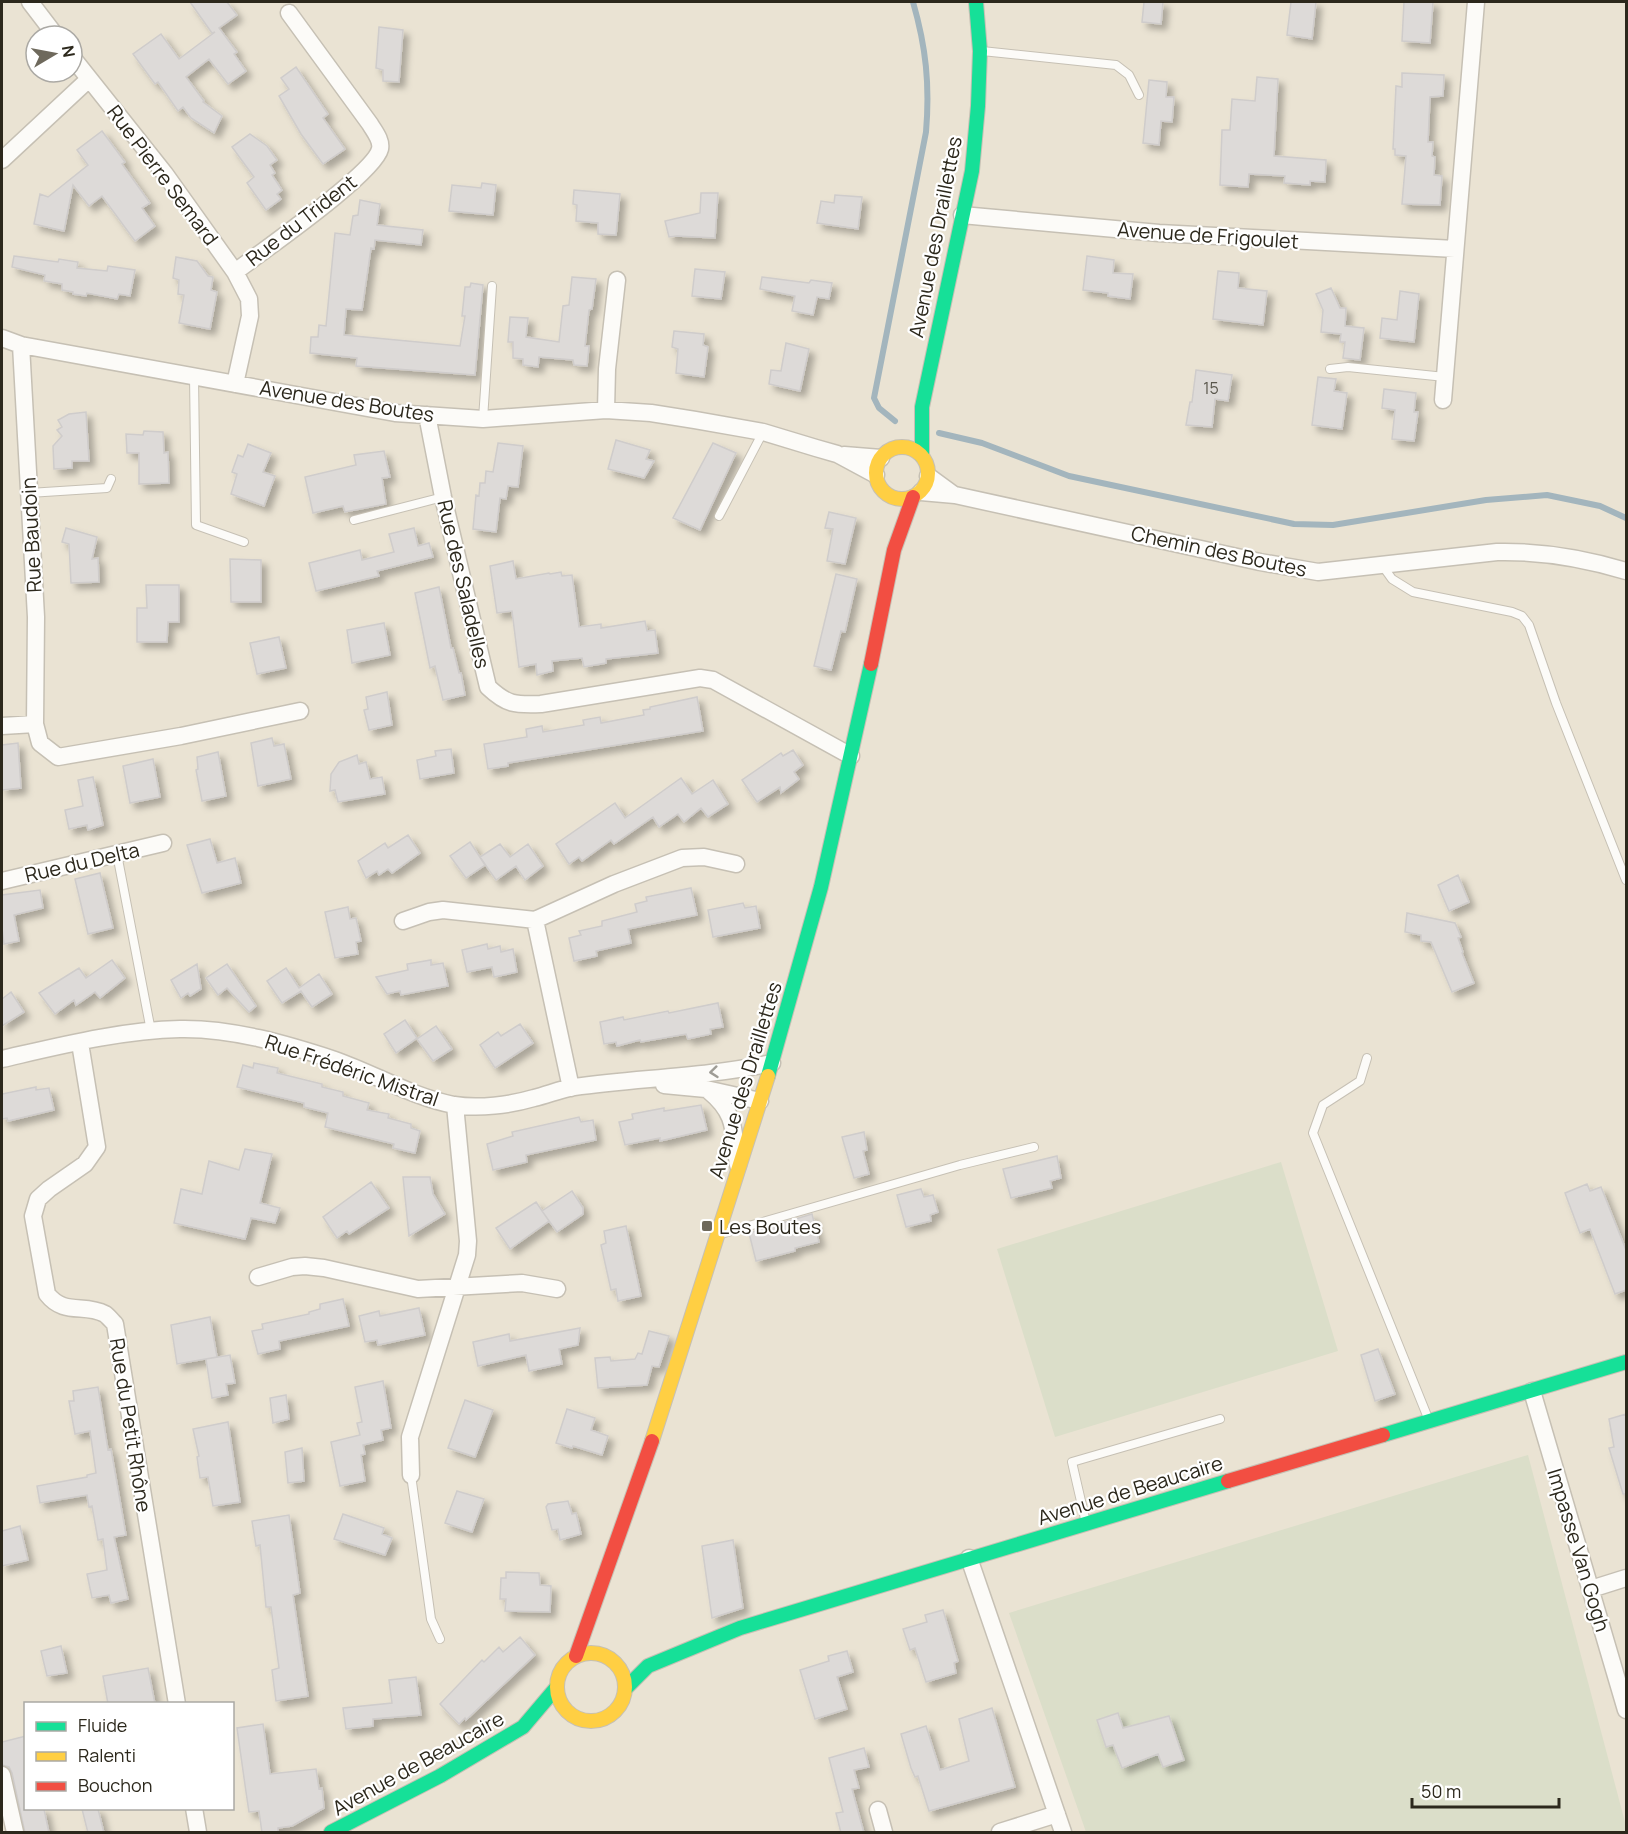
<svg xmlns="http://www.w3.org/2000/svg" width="1628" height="1834" font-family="Manrope,sans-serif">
<defs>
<filter id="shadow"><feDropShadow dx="5.5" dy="5.5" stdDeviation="3" flood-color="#0004"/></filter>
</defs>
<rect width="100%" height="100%" fill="#eae3d3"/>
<path fill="#dbdec9" d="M1281,1162L1338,1351L1055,1437L997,1249Z
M1528,1455L1626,1826V1832H1086L1009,1613Z"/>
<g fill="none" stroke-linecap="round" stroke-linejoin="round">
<path stroke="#a3b5bd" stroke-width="6" d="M895,421L879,408L874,398L926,132C930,85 926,47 913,2
M939,433L982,443L1069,476L1294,524L1333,525L1486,500L1547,495L1600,506L1626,518"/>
</g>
<path fill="#dddad8" stroke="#cfcccb" stroke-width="1.5" filter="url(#shadow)" d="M190,2H227L237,15L219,28L237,52L234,54L246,71L228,84L209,59L186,77L204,101L203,102L222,116L214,133L191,118L183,107L178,111L158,82L155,84L133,54L161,34L179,59L215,32L212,33Z
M1144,2H1163L1161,24L1142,22Z
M1291,2H1316L1312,39L1287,35Z
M1404,2H1433L1430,43L1402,41Z
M379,27L403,30L399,82L383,81V70L376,68Z
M296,67L328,114L323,118L345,149L323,164L301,134L279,96L289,89L281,78Z
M1402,73L1444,75L1443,96L1430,97L1428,142H1433L1432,156L1435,157L1434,175L1442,176L1440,205L1402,204L1406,156L1395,155V149H1393L1396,86L1402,87Z
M1257,77L1278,79L1274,156L1326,160L1325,182L1310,181V185L1284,183L1285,176L1249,174L1248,187L1220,185L1222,130H1230L1232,99L1255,101Z
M1149,80L1167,82L1166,97H1174L1172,122L1161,121L1159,145L1143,143Z
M102,131L125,162L122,164L150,203L142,208L155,226L135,241L102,196L89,206L73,185L64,231L34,224L40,194L48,197L88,165L77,150Z
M250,134L267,146L277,160L270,165L275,173L272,175L282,190L277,194L281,199L266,210L247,183L254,177L232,147Z
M482,183L496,185L493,215L449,211L452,185L481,188Z
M574,190L620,194L616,235L598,234V223L576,221L577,205L573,204Z
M701,193H718L715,238L677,236L669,237L665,221L700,213Z
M835,195L862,197L858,229L817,223L821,201L834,203Z
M360,200L380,204L377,225L423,230L421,245L375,240L374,249L371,248L362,310L346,309L344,335L460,346L465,316H462L465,287H470L471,283L483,285L475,375L356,366L357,358L310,353L311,337H318L319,325L326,326L335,233L350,235L353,216L358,215Z
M14,256L58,262L59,259L78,262L77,268L107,271L108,266L135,270L130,296L119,294L117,299L87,293L86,296L73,294V292L62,290V284L44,281L45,275L12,267Z
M1087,256L1114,260L1113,273L1133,274L1130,299L1108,296V293L1083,290Z
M176,257L197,261L208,276L213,277L211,290L217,292L210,329L179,323L184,295L178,294L179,280L173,278Z
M695,269L725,272L721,299L692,296Z
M1218,271L1239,273L1238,288L1267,291L1263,325L1213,319Z
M572,277L596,279L592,309L589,310L585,346H589L587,366L574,365L573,360L539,357L538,367L523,365V359L513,358V342H508L510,317L528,318L526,337L559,342L563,306L569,305Z
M762,277L809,283L811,280L832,283L829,299L817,297L813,315L792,311L795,296L760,289Z
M1331,288L1340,308H1346L1345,326L1364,328L1360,360L1343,358L1345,342H1340L1341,334L1321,332L1323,310L1316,294Z
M1400,291L1419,294L1414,342L1380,338L1382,318L1397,320Z
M674,331L704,334L703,345L708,347L704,377L676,373L678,349L672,347Z
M786,343L809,349L800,391L769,384L771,370L781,371Z
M1196,370L1232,375L1228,401L1215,399L1212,427L1186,425L1190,402H1192Z
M1318,377L1336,379L1334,391L1347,393L1342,429L1312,425Z
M1384,389L1416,393L1414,412H1418L1414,441L1392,439L1395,410L1382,408Z
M86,412L89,461H72V468L54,469L53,446L62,436L57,430L62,427L58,420L69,414Z
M144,431L163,432L164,453L168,452L169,483L139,484V453H127L126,434L143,435Z
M616,440L650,450L646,459L654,461L644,478L608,469Z
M498,443L523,446L518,487L508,486L506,499L500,498L496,532L473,529L476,495L479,496L480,483H485L486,471L493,472Z
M713,443L736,453L700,530L673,518Z
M248,444L271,453L263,472L275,476L264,506L231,494L237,474L232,472L238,455L243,457Z
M384,451L390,477L382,478L386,504L345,512L343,506L313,513L305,477L356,465L354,455Z
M829,512L856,518L845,564L827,561L833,529L825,528Z
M66,528L97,537L92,559L98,558L99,582L71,583L69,544L62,542Z
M414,528L418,546L429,543L433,557L377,571L379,576L316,591L309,563L360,550L362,560L394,552L389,534Z
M230,559L261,560V602H231Z
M513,561L516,579L549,573L550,574L561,572L562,576L572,575L579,627L601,624V628L645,621L647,631L655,630L658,653L606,659V663L584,667L582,658L552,661L553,671L537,675L536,664L519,667L512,611L497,613L490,566Z
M836,574L857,579L845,632L841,631L831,670L814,666Z
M146,585H179V622H168L167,642H137V608H147Z
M439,587L451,648H453L459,673H461L465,695L443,700L435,666L430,668L415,593Z
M384,623L390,655L352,663L347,630Z
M279,637L286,668L257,674L250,643Z
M387,692L392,725L369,730L364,710L368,709L366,697Z
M697,697L703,731L508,763V766L488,769L484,744L527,737L526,729L542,726L543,732L584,725L583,720L600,717L601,723L644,715L643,710L650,709V707Z
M272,738L274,746L284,744L291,779L258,786L251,743Z
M18,743L21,788L2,790V745Z
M451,749L454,773L420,779L417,760L436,756L435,751Z
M793,750L803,765L794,772L799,779L781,793L780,787L757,802L742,780L781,753L783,756Z
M218,752L226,796L202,801L196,770L198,769L197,757Z
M357,755L359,764L366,762L370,779L382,777L385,794L338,802L335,790L330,791L331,774L339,762Z
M153,759L160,797L130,803L123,766Z
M93,777L103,825L88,830L87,825L69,829L65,810L83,806L78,780Z
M681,778L692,794L713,780L728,804L708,817L701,808L684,822L678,814L659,827L653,817L614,844L611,840L582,861L579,857L569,864L556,844L615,803L625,818Z
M408,835L420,853L392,873L388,869L379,875L377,871L366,878L358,861L385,843L388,848Z
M210,839L217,863L235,858L241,883L202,893L187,845Z
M470,842L485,865L466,878L450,856Z
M500,844L510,857L528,844L543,866L525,880L516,866L496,880L480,857Z
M100,873L113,928L88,934L75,879Z
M1458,875L1469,902L1449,911L1438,885Z
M691,888L697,915L628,929L631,943L596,951L597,956L574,961L569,938L581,935L579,931L602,926V921L637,912L635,904L647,901L646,897Z
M40,890L43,908L14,915L19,941L4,944L2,928V895Z
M743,903L745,908L756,906L760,928L713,937L708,910Z
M348,907L350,919L356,918L361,941L356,942L358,954L335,958L325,912Z
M1407,913L1455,923L1461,937L1458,938L1463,952L1462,953L1474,983L1452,992L1431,942L1421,941V935L1405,932Z
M487,944L488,949L500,946L501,952L513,949L517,972L494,977L492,967L467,972L462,950Z
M112,960L125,978L100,998L95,992L76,1005L74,1000L55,1014L39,993L79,968L86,978Z
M431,960V965L443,963L448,986L401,995L400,991L387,994L376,977L408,970L407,964Z
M197,964L201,989L190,996L188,993L181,998L171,980Z
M227,964L256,1006L249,1012L227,988L218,995L206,978Z
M286,968L299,988L319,974L332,994L312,1007L301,991L282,1003L267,981Z
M11,992L24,1012L2,1026V999Z
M718,1003L723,1027L710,1029L711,1034L688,1039L686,1034L641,1042L640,1040L617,1046L616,1042L604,1044L600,1022L623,1017L624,1020L668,1011L669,1013Z
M405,1020L417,1038L396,1053L384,1034Z
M520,1024L533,1043L495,1068L480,1045L498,1032L501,1036Z
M436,1026L452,1049L433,1061L417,1039Z
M254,1063L278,1068L277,1073L322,1084V1087L343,1092V1096L369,1103L367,1110L389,1114L388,1118L411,1124V1128L420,1131L415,1153L393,1148L394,1144L325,1127L328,1113L304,1107V1103L237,1087L243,1065L253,1068Z
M36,1087V1090L49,1088L54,1110L8,1121L7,1118L2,1119V1094Z
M701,1105L707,1130L660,1141V1138L625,1145L619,1122L633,1119L632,1114L664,1108V1111Z
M579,1117L581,1122L593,1120L596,1140L526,1155L527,1162L493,1170L487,1144L513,1136L512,1132Z
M864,1132L867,1150L863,1151L869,1174L854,1178L842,1137Z
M245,1149L272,1154L260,1203L280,1208L275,1223L251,1218L245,1239L174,1223L181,1189L202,1194L209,1161L239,1170Z
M1057,1156L1061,1178L1050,1181L1052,1188L1011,1198L1003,1169Z
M403,1177H430L433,1194L445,1214L409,1236Z
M371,1182L389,1208L349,1234L347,1231L337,1238L323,1217Z
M1587,1184L1590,1191L1601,1187L1626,1250V1290L1615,1294L1590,1229L1580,1233L1565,1193Z
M921,1189L924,1197L933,1195L938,1212L930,1215L931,1221L906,1227L897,1195Z
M572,1191L583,1208V1214L557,1232L542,1211Z
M536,1202L549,1221L510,1249L496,1228Z
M812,1214L819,1242L795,1248V1251L756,1261L749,1233Z
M626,1226L641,1296L618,1301L616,1289L611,1290L601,1245L606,1243L604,1231Z
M343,1299L349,1326L279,1341L280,1349L258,1354L252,1331L263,1329L262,1324L309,1314V1312L320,1309V1304Z
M419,1308L425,1335L378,1345L377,1340L365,1342L359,1316L379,1311L380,1316Z
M210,1317L217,1357L177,1364L171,1325Z
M580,1328L578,1345L559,1349L562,1364L529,1371L526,1355L478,1366L473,1342L509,1334L510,1341Z
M649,1331L669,1336L659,1367L652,1366L647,1385L598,1388L595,1358L610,1357L611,1361L635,1359L638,1353L642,1354Z
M1378,1349L1395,1394L1375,1401L1361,1355Z
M230,1355L235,1383L226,1384L228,1395L212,1398L206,1359Z
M383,1381L391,1428L381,1430L383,1440L363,1445L365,1454L361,1455L365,1481L340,1486L331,1442L360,1435L357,1423L362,1422L355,1387Z
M98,1387L108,1450L111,1449L126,1535L114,1537L128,1599L111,1603L109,1595L92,1598L87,1574L107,1570L103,1539L98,1540L92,1506L89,1507L87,1495L40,1503L37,1486L87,1477V1475L96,1473L90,1431L75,1434L69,1401H74L73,1391Z
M286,1395L289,1419L273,1423L270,1398Z
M465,1400L493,1410L475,1457L448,1448Z
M567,1409L595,1418L591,1430L608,1436L602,1455L573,1446L572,1448L556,1443Z
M1626,1414V1494H1623L1609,1448L1614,1447L1609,1419Z
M228,1422L240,1502L213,1506L208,1477L200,1478L197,1457L199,1456L193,1429Z
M302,1448L304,1481L288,1483L285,1452Z
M457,1491L484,1499L472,1532L445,1523Z
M568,1501L572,1514L576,1513L581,1534L560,1540L558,1529L552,1530L546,1507L548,1504Z
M343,1514L384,1528L382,1534L392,1538L385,1555L334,1539Z
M289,1515L300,1593L293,1595L308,1696L276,1701L272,1670L279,1668L271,1607H266L260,1545L256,1546L252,1521Z
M20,1526L28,1560L2,1566V1531Z
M733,1540L743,1608L712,1618L702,1546Z
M506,1572L539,1573L540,1585L551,1586L550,1612L505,1611L506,1599H500L501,1578H506Z
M943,1610L958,1661L954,1663L956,1673L926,1682L915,1648L910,1650L903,1629L927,1622L925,1615Z
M520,1637L535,1655L466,1720L465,1718L459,1724L440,1704L482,1660L484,1662L499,1647L503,1652Z
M61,1646L67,1673L47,1676L41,1651Z
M847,1651L853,1672L837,1677L847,1709L815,1719L800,1670L829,1661L828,1656Z
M148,1668L155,1704H108L103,1676Z
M416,1677L421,1715L373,1719V1726L346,1729L343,1708L392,1703L389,1680Z
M992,1708L1015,1787L929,1811L918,1776L915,1777L911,1768L901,1734L926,1726L940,1770L969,1761L959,1719Z
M1118,1713L1123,1728L1169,1716L1184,1760L1163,1767L1158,1754L1122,1768L1113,1745L1106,1747L1097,1720Z
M263,1724L270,1774L316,1769L319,1789L322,1788L324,1808L292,1826L278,1828V1833H262L259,1811L249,1812L246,1792L237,1728Z
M26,1736V1809H44L49,1833H25L12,1773L9,1767L2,1765V1742Z
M864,1748L869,1767L854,1770L859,1788L852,1789L864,1833H841L836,1813L843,1812L829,1758Z
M82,1809H98L104,1833H88Z"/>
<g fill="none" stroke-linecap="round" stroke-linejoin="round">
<defs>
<path id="lane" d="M982,51L1116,65L1129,75L1139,95
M1330,369L1348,367L1445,377
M194,376L196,525L244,542
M483,419L492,286
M29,493L107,488L111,479
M719,516L763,432
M354,520L443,497
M1382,565L1392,579L1413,592L1512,612L1522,616L1529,625L1556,703L1626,880
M117,854L151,1031
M1367,1058L1360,1081L1323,1105L1313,1133L1428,1418
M721,1234L960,1165L1034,1147
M411,1475L431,1619L440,1639
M1086,1523L1072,1462L1220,1419"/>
<path id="street" d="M30,2L56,36
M72,57L165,174L235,272L249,299L250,316L235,384
M2,160L89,79
M962,215L1159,233L1455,249
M235,272C261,252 374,174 380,149C382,140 374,131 370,124L289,13
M2,338L21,345L395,413L483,419L606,410L651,413L695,420L763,432L816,448L837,454L876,475
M21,345L36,617L35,724L40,743L58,757L181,736L300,711
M1443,400L1476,2
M606,410L607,369L617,280
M427,415L443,497L488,687C507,705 515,705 541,704L700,678L713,680L851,756
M844,455L881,458
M928,476L954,495
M921,492L955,495L1260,562L1318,572L1497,552C1542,551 1583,558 1626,571
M2,726L35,724
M2,881L163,843
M535,920L571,1088
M403,921L429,912L443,910L535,920L614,884L682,858L704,857L736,864
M80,1043L97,1147L85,1164L49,1189L38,1199L33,1216L47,1294C64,1316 84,1303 105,1314C108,1316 112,1321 115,1324L177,1704
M2,1059C59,1046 122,1030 180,1029C232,1028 286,1044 335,1060C375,1074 412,1097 454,1105C479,1109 510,1105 534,1098C547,1095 561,1089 574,1087C640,1078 706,1077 772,1063
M664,1085L706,1089L760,1101
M709,1091C737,1114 733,1131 738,1165
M258,1277L292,1267L305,1266L324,1268L418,1289L522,1283L557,1289
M1532,1391L1626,1710
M411,1475L410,1437L467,1255L468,1241L455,1105
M969,1558L1063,1832
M1591,1589L1626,1578
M2,1775L15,1832
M194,1808L198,1832
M878,1810L884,1832
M1000,1832L1057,1814"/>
<path id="fast" d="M922,456V407L972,171L978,106L980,51L976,2
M768,1076L821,887L871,664
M1383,1435L1626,1362
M626,1688L648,1666L740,1628L1228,1481
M331,1832L440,1776L523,1727L556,1688"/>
<path id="slow" d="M876 473a26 26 0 1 1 52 0a26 26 0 1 1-52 0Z
M652,1441L768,1076
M557 1687a34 34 0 1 1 68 0a34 34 0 1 1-68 0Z"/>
<path id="jam" d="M871,664L894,550L913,497
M1228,1481L1383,1435
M576,1656L652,1441"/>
</defs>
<use href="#lane" stroke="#c6c0b4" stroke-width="10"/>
<use href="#street" stroke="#c6c0b4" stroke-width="19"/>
<use href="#fast" stroke="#c6c0b4" stroke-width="16"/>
<use href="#slow" stroke="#c6c0b4" stroke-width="16"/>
<use href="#jam" stroke="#c6c0b4" stroke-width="16"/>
<use href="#lane" stroke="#fcfbf8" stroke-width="8"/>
<use href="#street" stroke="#fcfbf8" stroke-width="16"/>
<use href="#fast" stroke="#16e098" stroke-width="14"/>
<use href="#slow" stroke="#ffcf43" stroke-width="14"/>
<use href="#jam" stroke="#f24e42" stroke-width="14"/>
</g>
<defs><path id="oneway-chevron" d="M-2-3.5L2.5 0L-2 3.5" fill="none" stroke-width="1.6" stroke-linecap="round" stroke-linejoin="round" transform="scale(1.5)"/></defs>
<use stroke="#9e9c95" href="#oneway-chevron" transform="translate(714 1072) rotate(174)"/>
<rect fill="#6e695c" stroke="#fff" stroke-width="2" x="701" y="1220" width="12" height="12" rx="3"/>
<g text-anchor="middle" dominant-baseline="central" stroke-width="4.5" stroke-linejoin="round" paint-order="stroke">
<g font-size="16" fill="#59564c">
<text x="1211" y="388">15</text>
</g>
<g font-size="20" fill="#2c281c" stroke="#fff">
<text transform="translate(163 175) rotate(53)">Rue Pierre Semard</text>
<text transform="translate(301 220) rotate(-38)">Rue du Trident</text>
<text transform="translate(1208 235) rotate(4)">Avenue de Frigoulet</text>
<text transform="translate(935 237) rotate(-79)">Avenue des Draillettes</text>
<text transform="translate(347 401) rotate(9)">Avenue des Boutes</text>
<text transform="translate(31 535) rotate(-93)">Rue Baudoin</text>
<text transform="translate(1219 551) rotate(12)">Chemin des Boutes</text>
<text transform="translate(464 584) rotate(77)">Rue des Saladelles</text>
<text transform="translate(82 862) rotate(-13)">Rue du Delta</text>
<text transform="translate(352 1070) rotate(19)">Rue Frédéric Mistral</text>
<text transform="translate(745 1080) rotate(-73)">Avenue des Draillettes</text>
<text transform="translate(131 1425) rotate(81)">Rue du Petit Rhône</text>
<text transform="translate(1130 1490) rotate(-17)">Avenue de Beaucaire</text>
<text transform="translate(1579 1550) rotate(73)">Impasse Van Gogh</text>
<text transform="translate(418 1763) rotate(-29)">Avenue de Beaucaire</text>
</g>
<g font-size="20" fill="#2c281c" stroke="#fff" text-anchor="start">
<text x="719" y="1226">Les Boutes</text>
</g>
</g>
<rect width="1628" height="1834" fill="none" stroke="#2c281c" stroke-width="6"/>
<rect x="24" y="1702" width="210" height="108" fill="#ffffff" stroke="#aba9a4" stroke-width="1.5"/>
<rect x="36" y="1722" width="30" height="9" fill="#16e098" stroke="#aba9a4" stroke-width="1.5"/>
<text x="78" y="1732" font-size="18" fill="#2c281c">Fluide</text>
<rect x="36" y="1752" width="30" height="9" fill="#ffcf43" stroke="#aba9a4" stroke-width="1.5"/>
<text x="78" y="1762" font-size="18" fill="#2c281c">Ralenti</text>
<rect x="36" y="1782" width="30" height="9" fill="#f24e42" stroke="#aba9a4" stroke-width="1.5"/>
<text x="78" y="1792" font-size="18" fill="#2c281c">Bouchon</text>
<g transform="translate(54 54) rotate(80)"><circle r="28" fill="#ffffff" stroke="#aba9a4" stroke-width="1.5"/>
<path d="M0-4.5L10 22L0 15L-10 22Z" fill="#6e695c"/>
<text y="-9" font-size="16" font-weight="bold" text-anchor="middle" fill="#2c281c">N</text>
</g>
<path d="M1412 1798v9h147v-9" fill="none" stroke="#2c281c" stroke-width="3"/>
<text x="1421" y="1798" font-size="18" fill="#2c281c" stroke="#ffffff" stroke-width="4.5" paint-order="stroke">50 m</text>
</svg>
